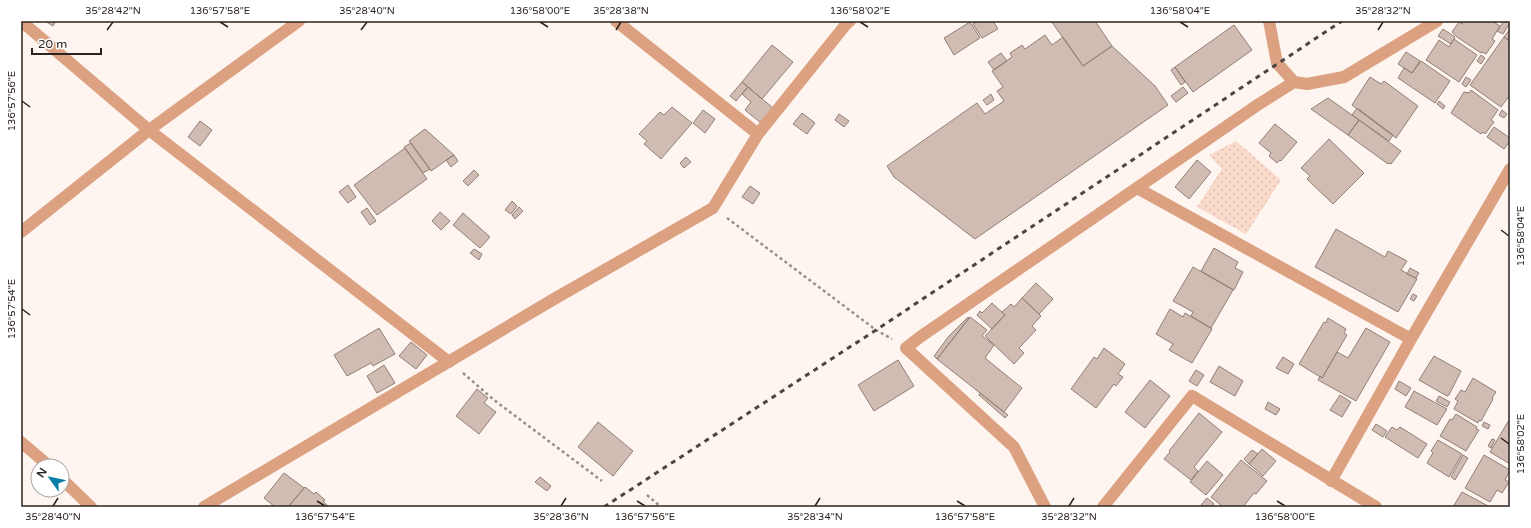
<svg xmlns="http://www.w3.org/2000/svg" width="1531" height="528" font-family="'Varela Round',sans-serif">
<defs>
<pattern id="grass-dots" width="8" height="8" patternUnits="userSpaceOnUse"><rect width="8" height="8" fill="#f9dacb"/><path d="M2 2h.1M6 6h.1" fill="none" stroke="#d6bbae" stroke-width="1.8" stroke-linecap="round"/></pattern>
</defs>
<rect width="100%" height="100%" fill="#fef5f1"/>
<path fill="url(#grass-dots)" d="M1236,141L1281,180L1246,234L1197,207L1222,169L1209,155Z"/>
<path fill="#d0bcb2" stroke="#927f76" d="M45,21H56L53,26Z
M978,21H993L998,29L982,38L973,24Z
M1051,21H1095L1112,46L1083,66Z
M1464,21L1470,22L1492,21L1500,26L1492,39L1495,41L1486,54L1482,52L1481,53L1457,37L1452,32L1459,22L1462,24Z
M1504,21H1510V23L1503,34L1497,31Z
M970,22L980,38L954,55L944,38Z
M1234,25L1252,50L1193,92L1175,67Z
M1443,29L1455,37L1451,44L1438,36Z
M1510,29V41L1504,37Z
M1045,35L1052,45L1063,37L1083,66L1112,46L1155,86L1168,105L975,239L894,177L887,166L977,103L985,114L1004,101L997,91L1003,87L992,71L1012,57L1010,53L1022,45L1025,49Z
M1504,37L1510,41V95L1501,107L1470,85Z
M1454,39L1477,55L1459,82L1426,60L1439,40L1449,47Z
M772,45L793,62L762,99L742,82Z
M1406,52L1420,61L1412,73L1398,64Z
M1001,53L1007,61L994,70L988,62Z
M1481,55L1485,58L1481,64L1477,61Z
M1421,61L1450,81L1435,103L1398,78L1404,68L1412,73Z
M1175,67L1185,82L1181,85L1171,70Z
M1370,77L1381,84L1384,81L1418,106L1396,138L1352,105Z
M1466,77L1471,80L1466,87L1462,84Z
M742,82L748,87L736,101L730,96Z
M748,87L773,108L761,123L745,110L751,102L742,94Z
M1183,87L1188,93L1176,102L1171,96Z
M1471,90L1498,110L1491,120L1494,122L1485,134L1483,132L1481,134L1451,113L1464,92L1469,93Z
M991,94L994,100L987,105L983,100Z
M1328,98L1359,120L1348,135L1311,109Z
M1439,101L1445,106L1443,109L1437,104Z
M672,107L692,123L661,159L644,144L647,141L639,134L660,112L664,115Z
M1357,108L1393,135L1389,141L1352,115Z
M703,110L715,119L705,133L693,123Z
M1502,110L1507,114L1504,118L1499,115Z
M802,113L815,123L807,134L793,124Z
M839,114L849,121L844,127L835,120Z
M1359,120L1401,151L1391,164L1389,163L1388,164L1348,135Z
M200,121L212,130L200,146L188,137Z
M1275,124L1297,142L1281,161L1280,160L1277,163L1269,156L1271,153L1259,143Z
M1494,127L1510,138V141L1504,149L1487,137Z
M425,129L454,155L431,171L409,141Z
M1329,139L1364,173L1333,204L1307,179L1310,176L1301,168Z
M411,143L430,169L423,173L404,147Z
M405,148L427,179L377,215L354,185Z
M454,155L458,161L451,167L446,160Z
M686,157L691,162L684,168L680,163Z
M1197,160L1211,172L1189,199L1175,187Z
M474,170L479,175L468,186L463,181Z
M348,185L356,197L348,203L339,192Z
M750,186L760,193L753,204L742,197Z
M512,201L517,206L511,214L505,210Z
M519,207L523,211L515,219L512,215Z
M367,208L376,221L370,225L361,212Z
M440,212L450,221L441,230L432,221Z
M463,213L490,237L480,248L453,225Z
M1336,229L1385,257L1388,251L1407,261L1401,270L1417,279L1398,312L1315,267Z
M1214,248L1238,262L1235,268L1243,272L1234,290L1201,271Z
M474,249L482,254L479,260L470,253Z
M1193,267L1233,290L1211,328L1191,316L1193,312L1173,301Z
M1410,268L1419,273L1416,278L1407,274Z
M1036,283L1053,299L1039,314L1022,298Z
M1413,294L1417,296L1414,301L1410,299Z
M1022,298L1041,316L1032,326L1036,330L1019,348L1024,353L1014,364L985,336L1005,315L1002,312L1011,304L1014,307Z
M992,303L1005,315L992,329L977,315L980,311L982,313Z
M1170,309L1183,317L1185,313L1212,329L1192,363L1169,350L1173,344L1156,334Z
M968,317L969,318L937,359L934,356L949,336Z
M970,317L987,330L982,336L994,345L985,358L1022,388L1004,412L937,359Z
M1328,318L1346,329L1344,333L1347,335L1322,378L1299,364L1324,322L1326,323Z
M379,328L395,354L373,366L371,363L347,376L334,355Z
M1366,328L1390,342L1356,401L1318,380L1320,376L1322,378L1337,352L1348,358Z
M411,342L427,355L416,369L399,356Z
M1104,348L1125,364L1118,374L1123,377L1116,386L1114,384L1096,408L1071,389L1094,357L1097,359Z
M1434,356L1461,371L1449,395L1447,396L1419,380Z
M1283,357L1294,364L1288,374L1276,368Z
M898,360L914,386L874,411L858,385Z
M384,365L395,383L377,393L367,376Z
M1219,366L1243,381L1235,396L1210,382Z
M1196,370L1204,375L1197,386L1189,381Z
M1473,378L1496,392L1492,398L1493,399L1481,421L1479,420L1478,423L1454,409L1458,401L1455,399L1461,390L1465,392Z
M1150,380L1170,396L1145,428L1125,412Z
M1399,381L1411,388L1406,396L1395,389Z
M477,389L488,398L484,403L496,412L479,434L456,416Z
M1414,391L1447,409L1437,425L1405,407Z
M980,393L1004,412L1008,415L1005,418L979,395Z
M1340,395L1351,402L1342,417L1330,410Z
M1439,396L1450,402L1447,407L1436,401Z
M1268,402L1280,409L1276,415L1265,409Z
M1199,413L1222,432L1194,467L1198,471L1191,480L1164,459L1170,452L1169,451Z
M1456,414L1477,427L1476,429L1479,430L1466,451L1440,436L1450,419L1452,420Z
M1509,420L1510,421V464L1490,452Z
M598,422L633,451L613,476L578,447Z
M1484,422L1490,425L1488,429L1482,426Z
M1376,424L1387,431L1383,437L1372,430Z
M1392,427L1397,430L1400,427L1427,444L1418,458L1385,437Z
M1492,439L1495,440L1491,448L1488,446Z
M1438,440L1462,454L1449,477L1427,463L1433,453L1431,451Z
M1262,449L1276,461L1263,476L1249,464Z
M1252,450L1258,454L1249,464L1244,459Z
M1463,455L1468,458L1455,480L1451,477Z
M1484,455L1510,470L1505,480L1509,482L1502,493L1497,490L1490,502L1465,488Z
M1241,460L1267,481L1256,494L1254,493L1243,507H1223L1211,497Z
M1207,461L1223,475L1206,495L1190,482Z
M284,473L304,488L288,507H275L264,498Z
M540,477L551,486L547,491L535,482Z
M305,487L314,494L316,492L325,500L323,501L329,507H288Z
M1462,492L1490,507H1453Z
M1207,498L1214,504L1212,507H1204L1201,505Z"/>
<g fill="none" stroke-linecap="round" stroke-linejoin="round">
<path stroke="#978f8b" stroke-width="2.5" stroke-dasharray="3 3" stroke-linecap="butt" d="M727,218L876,330L892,339
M463,373L494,400L602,481
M647,495L661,507"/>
<path stroke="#dca181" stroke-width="12" d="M21,21L149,130L449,362
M616,21L758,134
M1269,21L1277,63L1294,82L1307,84L1344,77L1437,21
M1137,188L1411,339
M21,232L149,130L299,21
M21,442L49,466
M62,479L91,507
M1331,481L1411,339L1510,169
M204,507L554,299L713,208L758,134L847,23L850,21
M1045,507L1014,447L906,348L920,337L1259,104L1294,82
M1103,507L1192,396L1376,507"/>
<path stroke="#4d4541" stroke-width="3" stroke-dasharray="5 5" stroke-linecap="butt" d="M604,507L876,330L1342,21"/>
</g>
<path fill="none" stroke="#2b231f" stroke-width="1.5" d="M220,22L228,27M540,22L548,27M860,22L868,27M1180,22L1188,27M107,30L113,22M361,30L367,22M616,30L621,22M1378,30L1383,22M22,101L30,107M1501,230L1509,236M22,309L30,315M1501,438L1509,444M317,501L325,506M637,501L645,506M957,501L965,506M1277,501L1285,506M53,506L58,498M561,506L566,498M815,506L820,498M1069,506L1074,498"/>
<rect width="1531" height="528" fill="none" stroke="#ffffff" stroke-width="44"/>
<g transform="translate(50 478) rotate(303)"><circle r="19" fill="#ffffff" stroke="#aaa7a5"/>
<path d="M0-3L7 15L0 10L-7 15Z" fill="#077ea5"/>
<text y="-6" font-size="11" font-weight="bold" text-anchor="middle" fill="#2b231f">N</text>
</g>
<path d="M32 48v6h69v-6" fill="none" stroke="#2b231f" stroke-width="2"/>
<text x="38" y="48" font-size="12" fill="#2b231f" stroke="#ffffff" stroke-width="3" paint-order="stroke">20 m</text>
<rect x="22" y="22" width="1487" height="484" fill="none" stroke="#2b231f" stroke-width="1.5"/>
<g font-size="10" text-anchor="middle" fill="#2b231f">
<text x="113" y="14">35°28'42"N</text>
<text x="220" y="14">136°57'58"E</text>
<text x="367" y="14">35°28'40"N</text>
<text x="540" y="14">136°58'00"E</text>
<text x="621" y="14">35°28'38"N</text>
<text x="860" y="14">136°58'02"E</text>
<text x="1180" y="14">136°58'04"E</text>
<text x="1383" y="14">35°28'32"N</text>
<text transform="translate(11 101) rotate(-90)" y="4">136°57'56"E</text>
<text transform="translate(1520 236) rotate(-90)" y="4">136°58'04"E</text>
<text transform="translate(11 309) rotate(-90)" y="4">136°57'54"E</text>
<text transform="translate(1520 444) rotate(-90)" y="4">136°58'02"E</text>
<text x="53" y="520">35°28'40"N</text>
<text x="325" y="520">136°57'54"E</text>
<text x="561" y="520">35°28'36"N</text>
<text x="645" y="520">136°57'56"E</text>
<text x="815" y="520">35°28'34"N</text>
<text x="965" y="520">136°57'58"E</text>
<text x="1069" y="520">35°28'32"N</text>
<text x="1285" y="520">136°58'00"E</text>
</g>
</svg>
